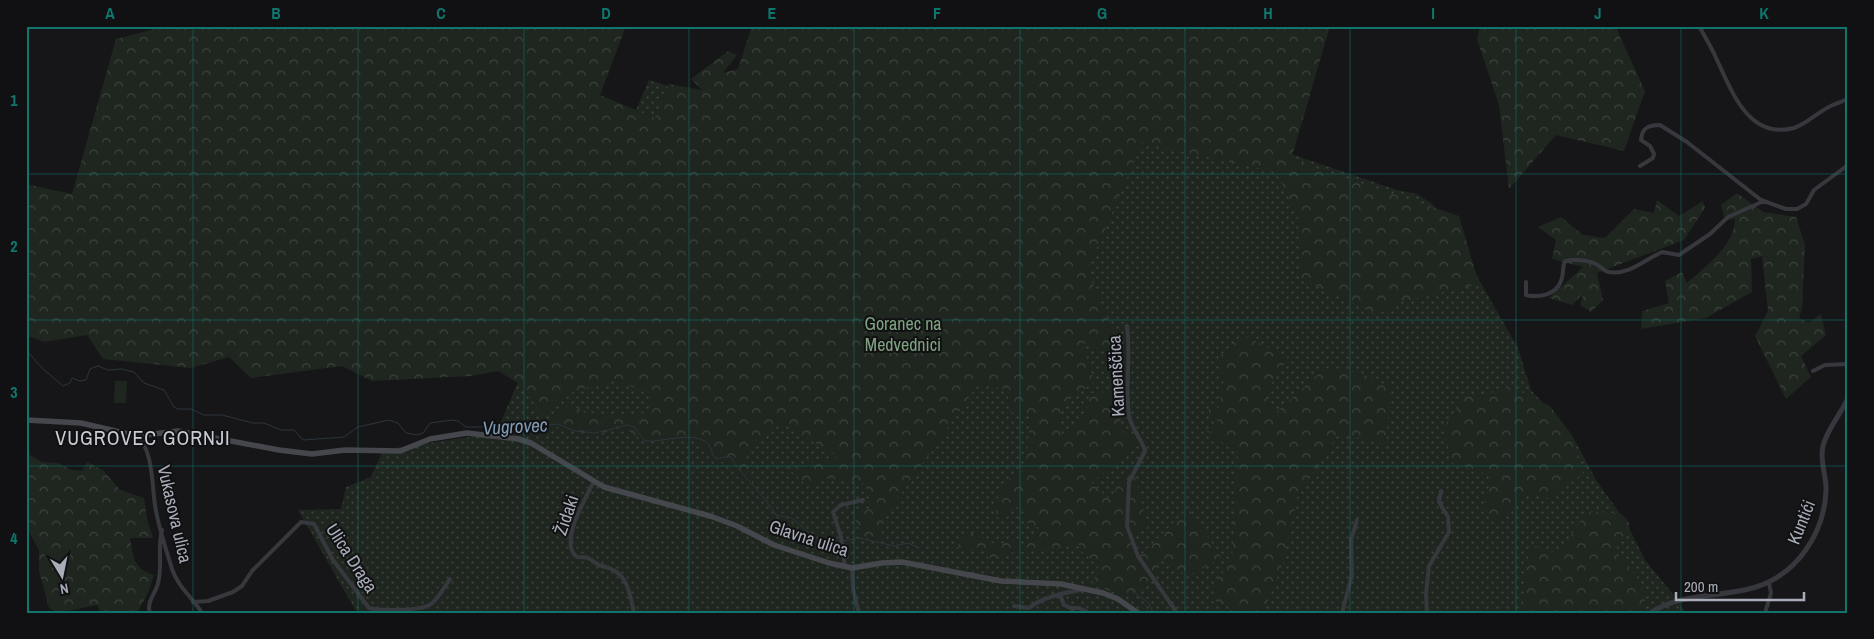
<svg xmlns="http://www.w3.org/2000/svg" width="1874" height="639" font-family="'Archivo Narrow',sans-serif">
<defs>
<pattern id="grass-dots" width="8" height="8" patternUnits="userSpaceOnUse" patternTransform="scale(1.25)"><rect width="8" height="8" fill="#1e261f"/><path d="M2 2h.1M6 6h.1" fill="none" stroke="#3c433d" stroke-width="1.8" stroke-linecap="round"/></pattern>
<pattern id="forest-crowns" width="20" height="18" patternUnits="userSpaceOnUse" patternTransform="scale(1.25)"><rect width="20" height="18" fill="#1e261f"/><path d="M2 6a3 3 0 1 1 6 0M12 15a3 3 0 1 1 6 0" fill="none" stroke="#3c433d"/></pattern>
</defs>
<rect width="100%" height="100%" fill="#161618"/>
<path fill="url(#grass-dots)" d="M649,80L734,106L1291,154L1397,190L1417,194L1431,203L1442,215L1518,348L1531,390L1572,435L1596,480L1626,522L1645,560L1676,598L1686,613H357L298,510L341,509L346,487L371,477L383,450L496,433Z"/>
<path fill="url(#forest-crowns)" d="M166,26H626L600,95L655,118L669,84L702,90L691,79L728,51L737,55L723,73L738,69L752,26H1330L1291,160L1459,216L1479,284L1400,302L1377,315L1300,278L1298,218L1277,172L1142,143L1089,267L1091,279L1124,358L1083,343L1094,382L1060,406L1062,436L1085,418L1090,393L1122,391L1120,430L1136,443L1092,483L1109,499L1132,465L1148,527L1133,536L1140,556L1188,508L1222,558L1187,576L1162,558L1155,576L1129,597L1092,585L1099,565L1083,553L1078,543L1063,548L1007,553V556L988,558V552L956,547L971,533L997,545L1010,541L1023,545L1039,528L1027,523L1026,515L1016,506L1004,520L995,516L1000,485L1026,470L1030,415L1010,412L1007,390L979,383L882,521V539L863,538L853,515L872,508L869,484L824,478L808,487L788,468L838,456L776,420L772,432L743,456L756,494L726,465L694,439L642,440L617,423L602,436L545,425L568,406L606,417L651,412V393L615,381L574,391L543,417L523,386L498,371L471,376L372,381L342,366L251,378L229,357L191,368L103,359L87,335L44,342L26,335V184L72,194L116,39Z
M1480,26H1620L1617,30L1645,91L1624,151L1556,135L1509,189L1499,105L1477,39Z
M1737,193L1763,212L1796,217L1805,245L1802,308L1799,318L1809,323L1821,314L1826,335L1801,356L1811,377L1786,399L1755,336L1768,311L1762,256L1751,259L1752,292L1706,318L1641,329L1642,311L1669,303L1665,281L1682,272L1687,283C1705,267 1735,245 1735,219L1725,220L1721,205Z
M1657,200L1679,216L1703,201L1705,208L1684,240L1597,273L1603,300L1591,312L1580,305L1583,294L1572,305L1549,298L1583,267L1552,259L1556,240L1538,227L1561,217L1583,235L1605,238L1634,209L1654,213Z
M1243,335L1288,358L1265,394L1277,412L1325,368L1361,373L1390,387L1386,445L1339,433L1297,498L1283,563L1263,613H1228L1229,599L1217,605L1212,587L1232,560L1238,454L1196,423L1212,433L1218,419L1208,414L1210,404L1219,408L1224,378L1217,359Z
M1513,388L1550,406L1571,434L1583,474L1548,498L1526,493L1497,526L1483,509L1492,476L1451,462L1444,426L1465,398Z
M26,453L42,462L58,463L72,470L82,471L87,462L104,471L120,490L144,498L147,519L153,538H130C134,559 133,568 154,575L148,593L137,613H100L98,605C82,607 60,616 49,608L39,571V550L26,527Z
M1587,511L1622,514L1630,524L1615,551C1628,567 1656,590 1640,613H1521L1530,545L1559,554Z"/>
<path fill="#1e261f" d="M115,381H127L126,403H114Z"/>
<g fill="none" stroke-linecap="round" stroke-linejoin="round">
<path stroke="#2c353c" stroke-width="1" d="M26,350L42,368L63,386L70,383L72,378L80,381L86,380L90,369L98,366L108,370L122,369L134,372L144,383L164,390L174,407L178,409H191L204,415H222L253,423H264L281,430H294L303,440L344,437L358,427L389,420L398,423L406,433L417,435L423,433L430,423L452,420L458,421L466,427H494L505,430L558,424L575,431L595,433L628,425L634,427L645,441C663,443 695,429 709,445C712,449 712,455 716,459L730,456C743,478 763,493 776,515L792,518L815,538L839,541
M843,541L860,538L894,546L908,543L919,548
M1132,591L1149,603L1153,613"/>
<path stroke="#37383d" stroke-width="4" d="M1699,26C1705,37 1712,48 1717,60C1732,92 1749,140 1794,128C1806,124 1816,114 1827,108C1833,104 1841,102 1848,99
M1640,166L1653,158L1654,154L1650,146L1641,140C1642,128 1648,125 1660,125L1687,142L1761,200L1786,209H1797L1806,204L1814,190L1848,165
M1526,282V295C1539,298 1556,295 1561,281C1564,274 1562,267 1565,261C1574,259 1588,260 1596,264C1601,266 1603,271 1609,272C1630,275 1644,260 1662,252L1679,255L1710,234L1728,217L1764,201
M1127,326C1131,356 1125,386 1129,416C1132,430 1143,441 1145,451L1129,482L1127,526L1138,556L1177,613
M1813,371L1825,365L1848,364
M137,436C153,449 152,486 155,505C158,526 166,549 172,569C178,587 192,597 202,613
M594,481C586,498 558,543 577,557C580,557 585,557 588,558C593,560 596,565 602,566C627,571 629,589 634,613
M845,567L841,537L833,512L841,505L863,500
M852,568L853,589L859,613
M1060,595L1064,605L1071,608L1074,613
M193,602L208,601L233,592L242,586L252,571L301,522L314,524L333,560L369,608C380,611 422,611 431,604C439,598 444,587 450,579
M1014,606L1029,608C1042,597 1064,593 1081,590
M1071,608H1079L1089,613
M150,613C146,602 156,593 158,583C163,566 157,547 162,530
M1342,613L1352,575L1351,540L1357,520
M1427,613L1426,594L1429,566L1449,532L1448,517L1439,502L1441,491
M1765,613L1771,593L1769,583"/>
<path stroke="#37383d" stroke-width="5" d="M1650,613C1682,592 1721,598 1756,587C1797,574 1824,534 1826,491C1827,476 1819,461 1823,446C1827,429 1841,414 1848,398"/>
<path stroke="#45474d" stroke-width="5.5" d="M26,420L81,423L137,436L178,431L279,450L312,454L345,450L400,451L430,439L467,433L518,439L531,443L604,487L710,516L737,526L774,545L829,563L852,568L882,563L902,562L1001,581L1061,584L1103,593L1118,599L1138,613"/>
</g>
<path fill="none" stroke="#0f766e" stroke-width="1" stroke-opacity="0.55" d="M193,26V613M358,26V613M524,26V613M689,26V613M854,26V613M1020,26V613M1185,26V613M1350,26V613M1516,26V613M1681,26V613M26,174H1848M26,320H1848M26,466H1848"/>
<g text-anchor="middle" dominant-baseline="central" stroke-width="4" stroke-linejoin="round" paint-order="stroke">
<g font-size="18" fill="#7fa381" stroke="#111113">
<text x="903" y="323">Goranec na<tspan x="903" dy="21">Medvednici</tspan></text>
</g>
<g font-size="18" fill="#a8adb8" stroke="#111113">
<text transform="translate(1116 376) rotate(-93)">Kamenščica</text>
<text transform="translate(175 514) rotate(77)">Vukasova ulica</text>
<text transform="translate(566 515) rotate(-71)">Židaki</text>
<text transform="translate(1801 522) rotate(-68)">Kuntići</text>
<text transform="translate(809 538) rotate(18)">Glavna ulica</text>
<text transform="translate(352 558) rotate(57)">Ulica Draga</text>
</g>
<g font-size="19" font-style="italic" fill="#7f9bb3" stroke="#111113">
<text transform="translate(515 426) rotate(-3)">Vugrovec</text>
</g>
<g font-size="20" letter-spacing="1" fill="#c9ccd4" stroke="#111113">
<text x="143" y="437">VUGROVEC GORNJI</text>
</g>
</g>
<rect width="1874" height="639" fill="none" stroke="#111113" stroke-width="55"/>
<g transform="translate(62 576) rotate(170)" stroke="#111113" stroke-width="4" paint-order="stroke">
<path d="M0-4L9 19L0 12L-9 19Z" fill="#a8adb8"/>
<text y="-8" font-size="14" font-weight="bold" text-anchor="middle" fill="#a8adb8">N</text>
</g>
<path d="M1676 592v8h128v-8" fill="none" stroke="#a8adb8" stroke-width="2.5"/>
<text x="1684" y="592" font-size="15" fill="#a8adb8" stroke="#111113" stroke-width="4" paint-order="stroke">200 m</text>
<rect x="28" y="28" width="1818" height="584" fill="none" stroke="#0f766e" stroke-width="2"/>
<g font-size="16" text-anchor="middle" font-weight="bold" fill="#0f766e">
<text x="110" y="19">A</text>
<text x="276" y="19">B</text>
<text x="441" y="19">C</text>
<text x="606" y="19">D</text>
<text x="772" y="19">E</text>
<text x="937" y="19">F</text>
<text x="1102" y="19">G</text>
<text x="1268" y="19">H</text>
<text x="1433" y="19">I</text>
<text x="1598" y="19">J</text>
<text x="1764" y="19">K</text>
<text x="14" y="106">1</text>
<text x="14" y="252">2</text>
<text x="14" y="398">3</text>
<text x="14" y="544">4</text>
</g>
</svg>
